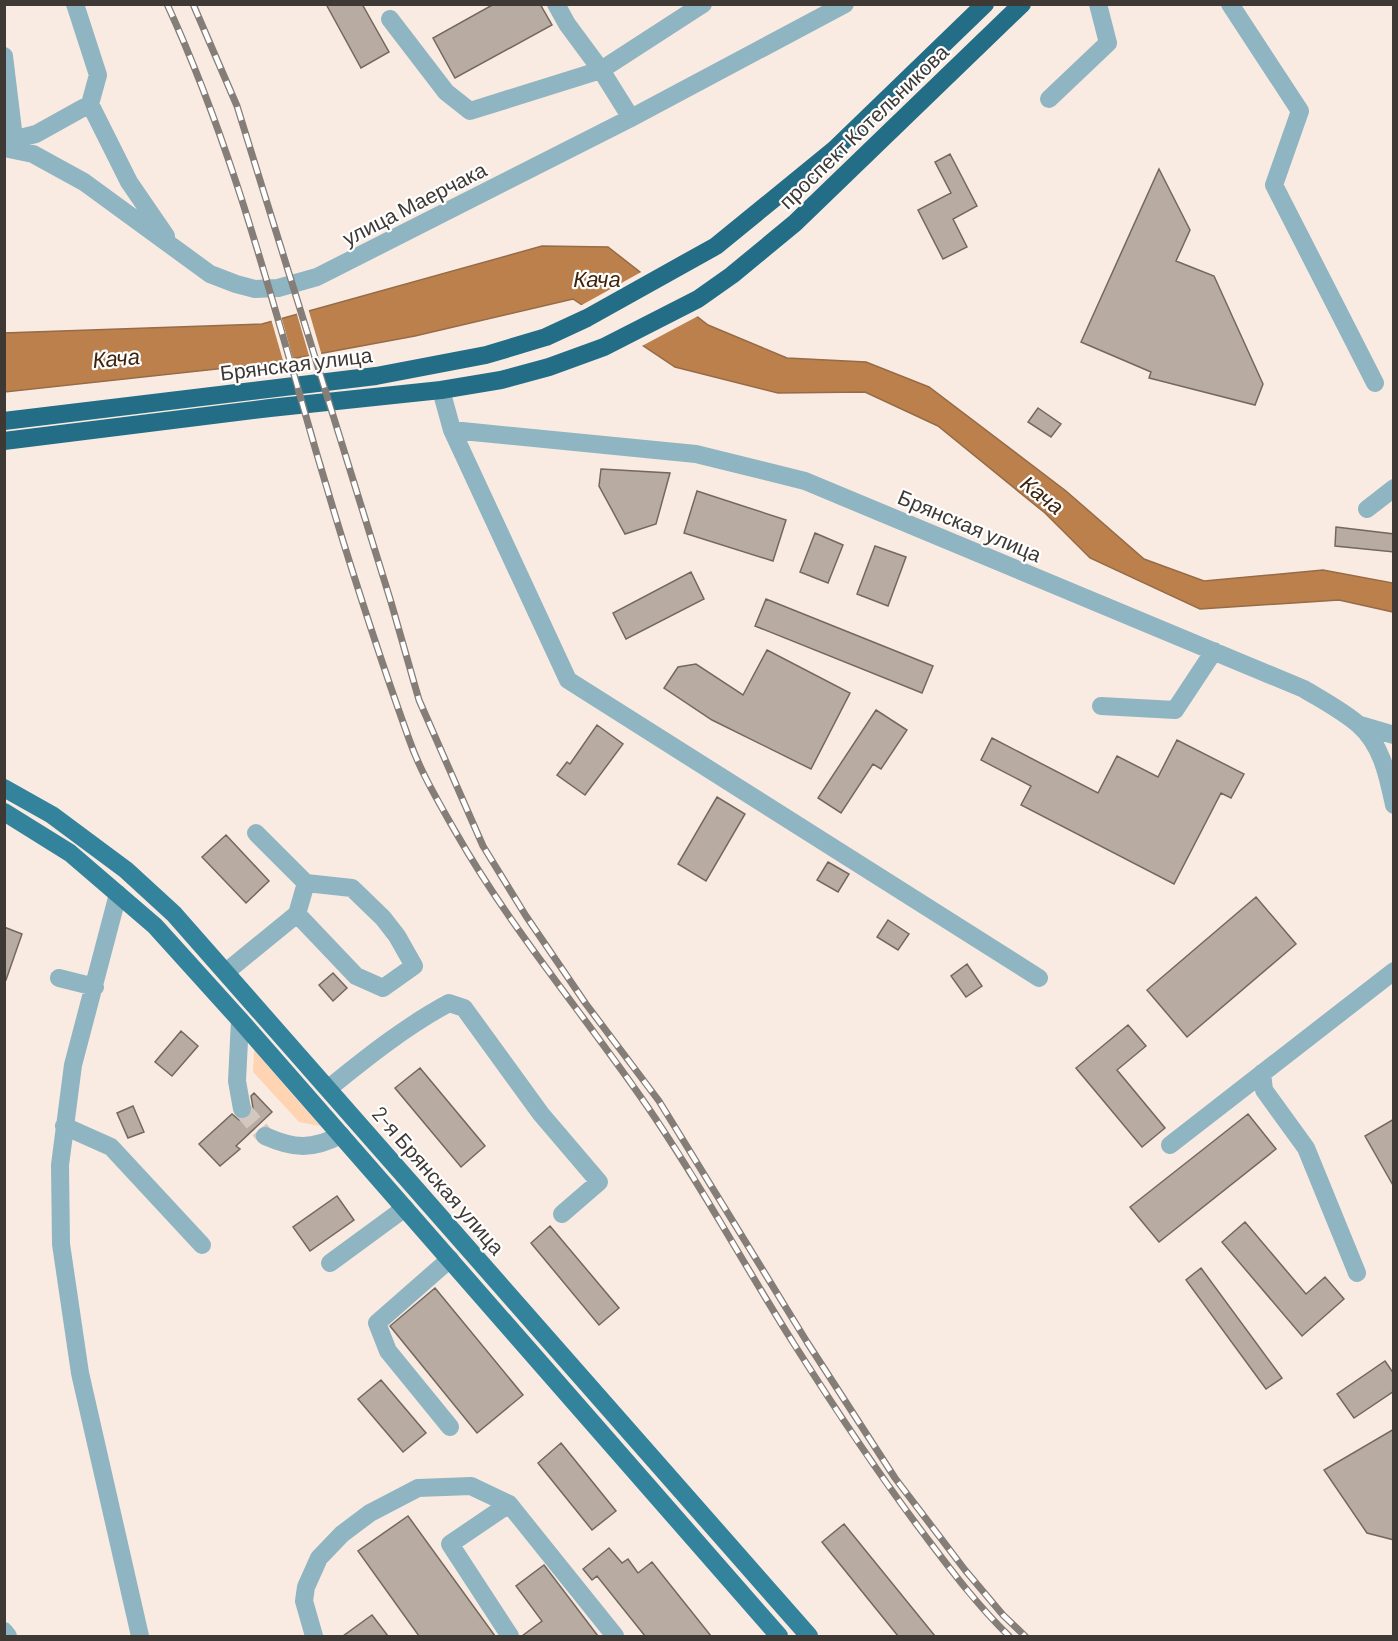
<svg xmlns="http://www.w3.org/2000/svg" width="1398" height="1641" font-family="Barlow,sans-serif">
<rect width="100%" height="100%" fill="#f9ebe1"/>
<path fill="#fed4b3" d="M254,1050L320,1126L299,1122L253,1072Z"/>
<path fill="#bc804d" stroke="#966b46" stroke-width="1.5" d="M542,246L608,247L708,325L787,358L866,362L929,387L1066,491L1144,559L1204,581L1323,570L1393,583V612L1339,600L1200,609L1090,558L1045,513L938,426L865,392L778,393L675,367L573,299L415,336L264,364L5,392L4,333L262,324Z"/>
<path fill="#f9ebe1" d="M643,271L700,315L640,347L580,306Z
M308,308L322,356L310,359L296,311Z
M281,316L294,362L284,364L271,319Z"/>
<path fill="#b8aba1" stroke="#73685f" stroke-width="1.5" d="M326,4H362L389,52L361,68Z
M494,4H540L552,25L455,78L433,38Z
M950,154L977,206L953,219L967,247L943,259L918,210L951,193L935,162Z
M1159,169L1190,230L1176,261L1214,276L1263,384L1255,405L1149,378L1151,372L1081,342Z
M1038,408L1061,424L1051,437L1028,422Z
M601,469L670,473L656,524L625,534L599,486Z
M697,491L786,520L773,561L684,533Z
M1336,527L1394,534V552L1335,546Z
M815,533L843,545L828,583L800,572Z
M875,546L906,557L888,606L857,594Z
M691,572L704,599L626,639L613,613Z
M766,599L933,666L922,693L755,626Z
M767,650L850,693L811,769L712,720L664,688L678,667L696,664L743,695Z
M876,710L907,730L881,769L873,764L841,813L818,798Z
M597,725L623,744L585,795L557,775L567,762L570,764Z
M992,738L1098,793L1117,756L1158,777L1177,740L1244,774L1231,798L1221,793L1174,884L1021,805L1031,786L981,760Z
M717,797L745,814L706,881L678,864Z
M226,835L269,881L246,903L202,857Z
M828,862L849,874L838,892L817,880Z
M1256,897L1296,944L1187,1037L1147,990Z
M888,920L909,934L898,950L877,937Z
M4,927L22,934L6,980L4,979Z
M967,964L982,986L966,997L951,976Z
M333,973L347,988L333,1001L319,985Z
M1128,1025L1146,1046L1117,1070L1165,1128L1142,1147L1076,1068Z
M181,1031L198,1046L172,1076L155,1062Z
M420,1068L485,1146L461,1167L395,1088Z
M254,1093L272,1112L236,1146L240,1149L220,1166L199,1144L232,1114L239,1120L250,1117L253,1108L251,1096Z
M133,1106L144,1132L128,1138L117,1113Z
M1248,1114L1276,1149L1159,1242L1130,1207Z
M1394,1119V1187L1365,1136Z
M337,1196L354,1220L310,1251L293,1227Z
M1245,1222L1306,1294L1325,1277L1344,1299L1302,1336L1222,1242Z
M550,1226L619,1308L599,1325L531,1243Z
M1201,1268L1282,1378L1266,1389L1186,1280Z
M435,1288L523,1395L477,1433L390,1326Z
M1385,1361L1394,1374V1391L1354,1418L1337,1394Z
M381,1380L426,1433L403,1452L358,1399Z
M1394,1429V1540L1367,1533L1324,1470Z
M561,1443L616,1511L592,1530L538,1463Z
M408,1516L495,1636H419L358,1551Z
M844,1524L935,1636H898L822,1542Z
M609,1548L622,1563L628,1559L638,1573L652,1562L711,1636H645L597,1576L592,1580L583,1569Z
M544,1565L598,1636H522L542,1621L516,1586Z
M372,1615L388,1636H343Z"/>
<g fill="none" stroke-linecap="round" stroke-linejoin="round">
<path stroke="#d4c7bf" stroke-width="18" stroke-dasharray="18 9" stroke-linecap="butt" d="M242,1109L265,1136"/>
<path stroke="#8fb4c2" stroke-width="18" d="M75,4L98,75L90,104L129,182L166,236
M556,4L567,24L601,70L631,118
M1230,4L1300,111L1274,185L1375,383
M390,19L446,92L470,111L601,70L703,4
M4,56L14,138
M1049,99L1108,43L1098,4
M4,142L36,134L90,104
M4,148L33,154L84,182L210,274L236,284L255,289L278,288L317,277L631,118L845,4
M441,390L452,430L568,680L1039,978
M452,430L696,454L805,481L1304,689C1322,700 1343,711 1359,725C1382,745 1388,777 1394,805
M1367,509L1394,488
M1101,706L1175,710L1214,651
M1360,725L1394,735
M256,833L306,883L352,888L383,918L397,936L414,966L383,988L356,976L297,914
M118,894L73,1065L60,1165L61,1244L80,1373L140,1636
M226,972L297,914L306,883
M59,978L95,987
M240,1020L237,1081L242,1109
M1262,1073L1264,1090L1306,1148L1357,1273
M329,1088C366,1058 406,1026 449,1003L464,1008L541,1114L599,1182L562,1214
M64,1126L111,1147L202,1245
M265,1136C294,1149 312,1150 341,1135
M1170,1145L1394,971
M330,1263L405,1208
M450,1427L388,1351L377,1323L450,1259
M509,1504L450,1544L510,1636
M4,1631L8,1636
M314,1636L304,1601L306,1587L319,1558L342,1534L370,1513L418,1488L471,1486L509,1504L615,1636"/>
<path stroke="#33839c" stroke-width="18" d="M4,788L52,815L126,870L174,914L809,1636
M4,812L70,853L155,926L240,1020L779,1636"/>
<path stroke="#236e86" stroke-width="18" d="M4,421L376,376L486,355L546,337L587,318L716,246L835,149L985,4
M4,441L270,408L441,390L501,380L549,367L604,347L698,299L732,275L795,223L1022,4"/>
<defs>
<path id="rail" d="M167,4C225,130 261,260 299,392C332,509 368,625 409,739C420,771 438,801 455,831C510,928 583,1013 647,1106C700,1183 744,1265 794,1344C834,1407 875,1469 920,1529C948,1566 975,1603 1009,1636
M193,4L237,106L391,602L419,700L483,846L526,916L586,1004L659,1101L807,1342L895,1478L965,1570L1003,1615L1025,1636"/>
</defs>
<use href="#rail" stroke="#857d77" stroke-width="7"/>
<use href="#rail" stroke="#fff" stroke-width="4.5" stroke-dasharray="14" stroke-linecap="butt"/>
</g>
<g text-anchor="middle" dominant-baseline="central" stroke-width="4.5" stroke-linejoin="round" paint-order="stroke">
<g font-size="21" fill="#3e3935" stroke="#fff">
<text transform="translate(863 126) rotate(-44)">проспект Котельникова</text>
<text transform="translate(414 203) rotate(-27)">улица Маерчака</text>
<text transform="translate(296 363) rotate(-7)">Брянская улица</text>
<text transform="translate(970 525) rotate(23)">Брянская улица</text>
<text transform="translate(439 1180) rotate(49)">2-я Брянская улица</text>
</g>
<g font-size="22" font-style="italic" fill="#3d230c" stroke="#fff">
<text x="597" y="278">Кача</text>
<text transform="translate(116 357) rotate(-5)">Кача</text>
<text transform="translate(1043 494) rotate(38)">Кача</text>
</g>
</g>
<rect width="1398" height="1641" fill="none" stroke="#3e3935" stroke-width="12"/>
</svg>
